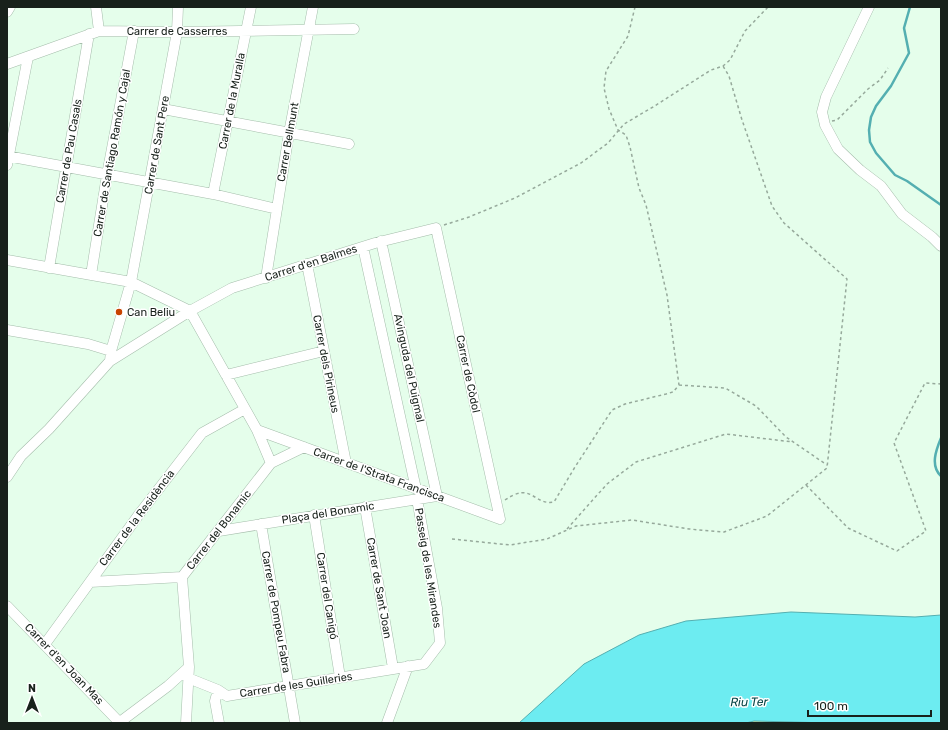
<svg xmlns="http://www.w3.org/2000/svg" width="948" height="730" font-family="Rubik,sans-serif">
<rect width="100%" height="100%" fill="#e5feeb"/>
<path fill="#e3e18c" d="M754,721L821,722L830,723H746Z"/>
<path fill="#6decf1" stroke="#54afb1" d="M791,612L915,617L941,615V723H830L754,721L746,723H519L584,664L639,635L686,621Z"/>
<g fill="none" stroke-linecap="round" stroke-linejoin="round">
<path stroke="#54afb1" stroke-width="2.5" d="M910,7L904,28L909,53L891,86L876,106L871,117L869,130L870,142L876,153L895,175L907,181L941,205
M941,438C936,450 930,466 941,476"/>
<defs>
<path id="minor" d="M96,7L99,31
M869,7L826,97L822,112L825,125L838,149L860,170L881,186L902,214L932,237L941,246
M7,12L10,7
M7,64L99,31L177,32L354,29
M163,109L349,144
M7,156L213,194L277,209
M7,165L28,57
M213,194L251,7
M363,247L416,489
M7,260L131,282L190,311
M307,264L346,463
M49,268L89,34
M91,275L107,175L134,31
M266,278L289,133L313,7
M7,330L88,344L111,351
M110,361L111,351L131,282L177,32L178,7
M226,375L324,351
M257,430L500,519
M271,463L304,447
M7,477L21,456L49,429L110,361L190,311L232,288L375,243L436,228L500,519
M365,507L393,668
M314,515L340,677
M261,524L295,723
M219,531L437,496L381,241
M90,582L182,577
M7,606L120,723
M45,644L140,513L202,433L245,409
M188,678L218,690L227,696L424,664L440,643L437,608L417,499
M218,690L215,701L219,723
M120,722L168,686L189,667
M186,723L189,667L182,577L271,463L257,430L190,311
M387,723L408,666"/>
</defs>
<use href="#minor" stroke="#a5bdab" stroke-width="11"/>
<path stroke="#96a99b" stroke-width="1.5" stroke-dasharray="3 3" stroke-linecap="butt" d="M832,121L837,120L868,89L880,80L888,68
M444,225L469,217L515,198L581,163L608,143L624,124L653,107L711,70L723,66L730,60L745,31L768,7
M679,385L725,388L756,406L786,437L827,465
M806,485L848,528L897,551L926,531L894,443L925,383L941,384
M505,500C532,481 534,506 554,502L575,467L612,410L625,404L666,394L673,392L679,385L667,295L646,205L639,188L630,147L626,135L618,130L609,109L604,88L606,71L628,36L635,7
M567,529L607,484L636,462L726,434L793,442
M452,539L510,545L547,539L576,526L632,520L689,529L724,532L767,516L827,468L847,279L784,223L772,206L742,120L729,76L723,66"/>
<use href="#minor" stroke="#fff" stroke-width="10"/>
</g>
<circle fill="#c84301" stroke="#fff" stroke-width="1.5" cx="119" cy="312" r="4"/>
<g text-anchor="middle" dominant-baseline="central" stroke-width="3" stroke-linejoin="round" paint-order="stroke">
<g font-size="11" fill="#18211b" stroke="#fff">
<text x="177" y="31">Carrer de Casserres</text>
<text transform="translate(232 101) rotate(-79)">Carrer de la Muralla</text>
<text transform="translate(288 142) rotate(-80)">Carrer Bellmunt</text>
<text transform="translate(157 145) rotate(-80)">Carrer de Sant Pere</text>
<text transform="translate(69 151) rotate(-80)">Carrer de Pau Casals</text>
<text transform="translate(112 153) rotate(-80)">Carrer de Santiago Ramón y Cajal</text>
<text transform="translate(311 263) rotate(-18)">Carrer d'en Balmes</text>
<text transform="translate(326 364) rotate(79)">Carrer dels Pirineus</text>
<text transform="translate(409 368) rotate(78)">Avinguda del Puigmal</text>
<text transform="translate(468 374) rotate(78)">Carrer de Còdol</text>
<text transform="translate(379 475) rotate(20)">Carrer de l'Strata Francisca</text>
<text transform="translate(328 513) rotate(-9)">Plaça del Bonamic</text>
<text transform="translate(137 518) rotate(-53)">Carrer de la Residència</text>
<text transform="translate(219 530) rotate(-52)">Carrer del Bonamic</text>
<text transform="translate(428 568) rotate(81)">Passeig de les Mirandes</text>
<text transform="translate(379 588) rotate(80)">Carrer de Sant Joan</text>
<text transform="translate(327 596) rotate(81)">Carrer del Canigó</text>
<text transform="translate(276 612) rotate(80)">Carrer de Pompeu Fabra</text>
<text transform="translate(64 664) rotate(46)">Carrer d'en Joan Mas</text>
<text transform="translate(296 685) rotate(-9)">Carrer de les Guilleries</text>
</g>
<g font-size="11" fill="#18211b" stroke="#fff" text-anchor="start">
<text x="127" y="312">Can Beliu</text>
</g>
<g font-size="12" font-style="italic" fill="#074446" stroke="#fff">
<text transform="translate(749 702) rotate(-1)">Riu Ter</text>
</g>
</g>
<rect width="948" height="730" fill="none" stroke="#18211b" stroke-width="16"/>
<g transform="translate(32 698)" stroke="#ffffff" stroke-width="3" paint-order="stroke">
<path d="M0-3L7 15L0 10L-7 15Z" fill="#18211b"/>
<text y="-6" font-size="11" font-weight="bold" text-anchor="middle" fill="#18211b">N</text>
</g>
<path d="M808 710v6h123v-6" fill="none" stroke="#18211b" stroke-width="2"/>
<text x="814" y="710" font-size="12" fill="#18211b" stroke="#ffffff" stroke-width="3" paint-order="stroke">100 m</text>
</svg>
